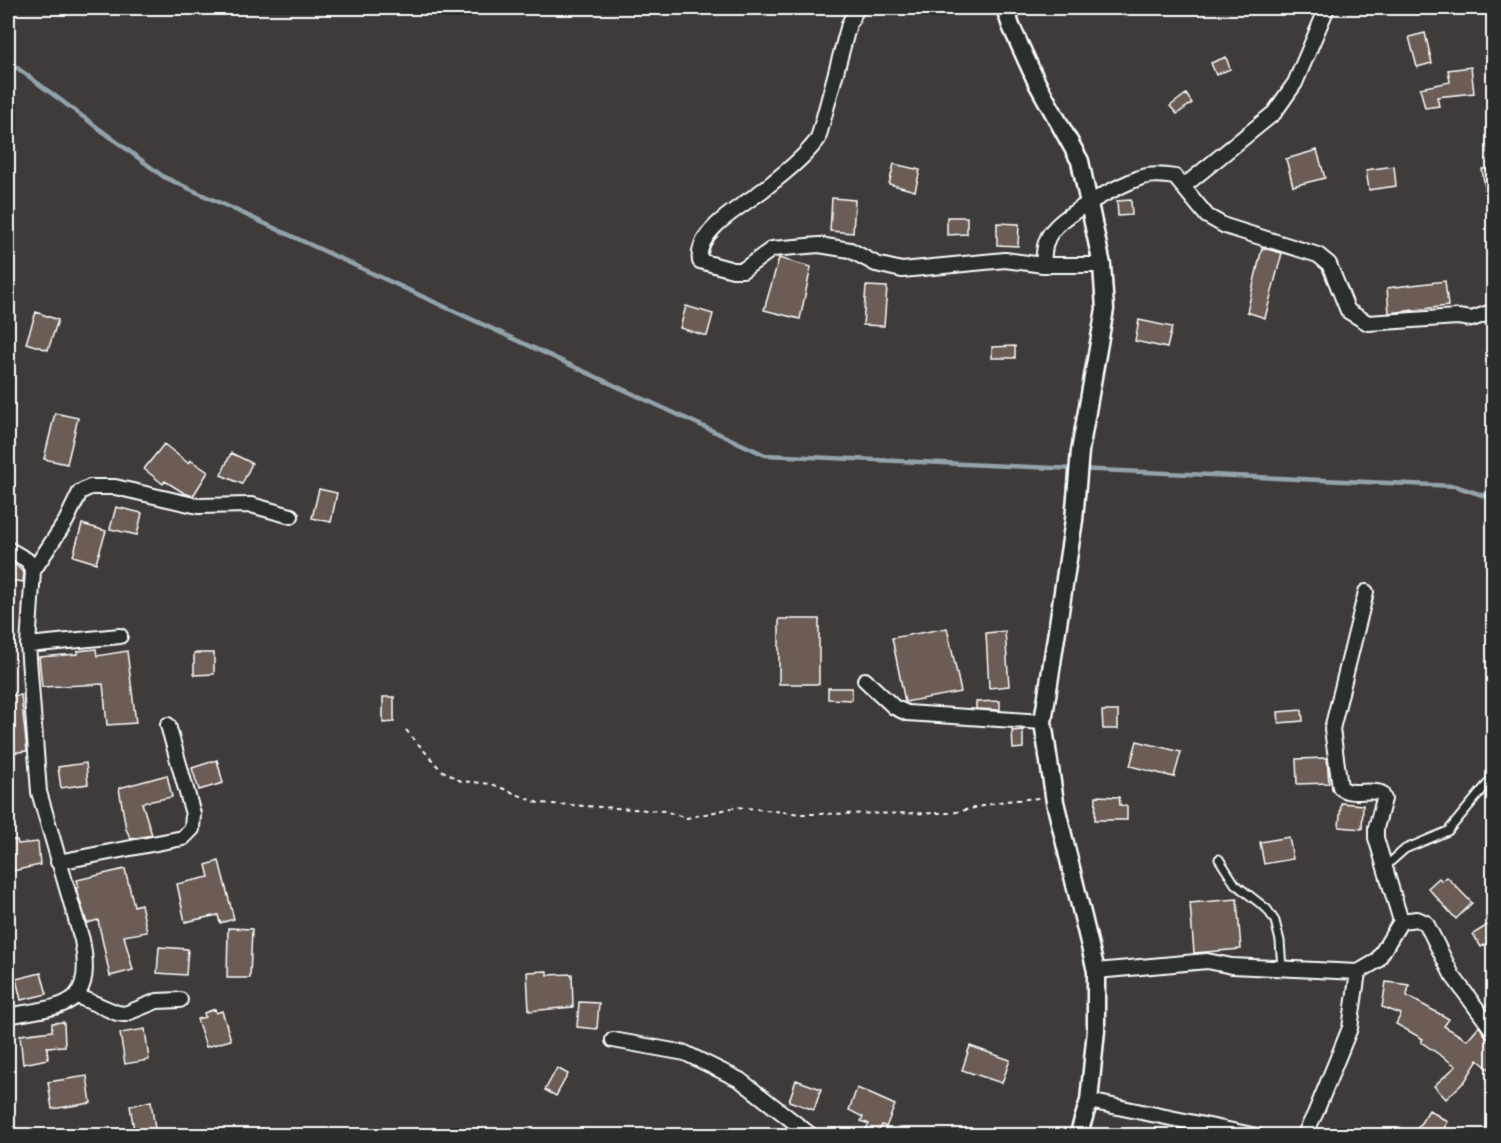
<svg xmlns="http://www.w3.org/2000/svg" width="1501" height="1143" font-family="Delius,sans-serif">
<rect width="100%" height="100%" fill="#3e3b3a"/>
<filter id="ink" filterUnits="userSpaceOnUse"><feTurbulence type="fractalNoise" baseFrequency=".0167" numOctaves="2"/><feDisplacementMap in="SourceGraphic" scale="12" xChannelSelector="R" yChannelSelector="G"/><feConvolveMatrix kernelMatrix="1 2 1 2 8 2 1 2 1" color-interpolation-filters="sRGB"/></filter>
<g filter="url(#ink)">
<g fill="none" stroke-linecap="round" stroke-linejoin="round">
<path stroke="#94a2aa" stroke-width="4.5" d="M8,61L164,177L765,455L1455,486L1494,499"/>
</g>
<path fill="#6c5b56" stroke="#fff" stroke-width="1.5" d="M1425,33L1432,63L1417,67L1409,37Z
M1226,57L1230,69L1216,75L1211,63Z
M1471,67L1474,93L1437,97L1439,106L1425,108L1420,88L1450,82L1448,70Z
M1186,94L1192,103L1177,114L1170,106Z
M1317,150L1325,178L1293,186L1286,159Z
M894,164L920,170L915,191L889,184Z
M1394,166L1396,186L1369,190L1366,170Z
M1494,168V201H1487L1482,169Z
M832,198L855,200L853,233L830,231Z
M1131,200L1132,215L1118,216L1117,201Z
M947,217H967V234L947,235Z
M997,223L1019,224L1018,246L997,245Z
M1262,248L1282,253L1265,318L1247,312Z
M779,258L811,267L800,319L764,310Z
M1445,281L1448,306L1389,313L1387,288Z
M866,286L887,287L884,326L863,325Z
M686,306L713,314L707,336L680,328Z
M36,312L58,320L48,350L26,343Z
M1139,320L1172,327L1167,348L1135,341Z
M1015,346V358H992V347Z
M55,413L78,418L67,464L44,459Z
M164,444L188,463L190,460L208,472L193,496L184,493L165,481L163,484L144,469Z
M231,453L252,463L242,484L221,475Z
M319,489L337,493L331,522L312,518Z
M116,507L142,513L137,535L110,529Z
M82,524L106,531L96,563L73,556Z
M13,562L24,573L23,582L10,580Z
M779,619H819V684H779Z
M947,628L961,692L905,702L892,638Z
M1005,631L1009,686L989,688L986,633Z
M96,649L97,656L127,651L136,723L107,725L103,684L42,687L39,657L78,654V651Z
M194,653H214V674L194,675Z
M828,688H852V700L828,699Z
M21,695L27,751L8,753V696Z
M383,697H394V722L383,723Z
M1000,701V710L976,709V702Z
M1302,710L1303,721L1279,723L1278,712Z
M1102,711H1118V729H1103Z
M1023,730V748L1013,749L1012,731Z
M1137,741L1181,752L1174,777L1130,766Z
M1327,758L1329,783L1297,784L1296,759Z
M217,760L223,783L199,790L192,768Z
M86,763L88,784L61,788L58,767Z
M167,775L172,797L142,803L152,835L131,839L126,829L119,788Z
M1096,796L1119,797L1120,805L1127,806V820H1095Z
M1341,803L1363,805L1362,829L1339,827Z
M1289,837L1293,859L1264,864L1260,842Z
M8,840H17L18,844L38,842L40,865L8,872Z
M219,861L234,919L220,923L218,915L185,922L177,884L209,877L206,865Z
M125,869L134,906L141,904L147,932L124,936L133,970L110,976L98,920L87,923L76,888L79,887L77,880Z
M1447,877L1472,903L1456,919L1428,888L1439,878L1442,881Z
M1237,899L1241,949L1194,953L1190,903Z
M1494,921V940L1481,947L1473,934Z
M228,928L252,929L250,978H227Z
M159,947L188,949L186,975L157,973Z
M547,971V975L572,974L573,1007L529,1011L527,972Z
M41,973L47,994L21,1000L16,979Z
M1386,982L1409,985L1407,996L1449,1019L1444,1026L1467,1040L1479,1026L1487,1038L1494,1041V1073L1478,1060L1465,1081L1446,1099L1434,1086L1456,1066L1421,1042L1423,1039L1396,1024L1401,1014L1382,1007Z
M579,1002L599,1003L597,1029L577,1027Z
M215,1009L216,1013L222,1011L231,1040L206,1047L197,1019L205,1017L204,1013Z
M64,1022L65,1046L47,1047L48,1059L23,1064L20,1035L52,1031V1023Z
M145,1029L149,1060L125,1064L120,1033Z
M970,1046L1010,1060L1002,1083L962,1070Z
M557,1068L568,1074L556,1096L545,1090Z
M87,1076L91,1103L52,1109L48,1082Z
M796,1080L821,1089L814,1110L789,1101Z
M857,1088L895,1105L886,1127L882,1125L876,1136H862L869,1124L861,1121L863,1117L849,1110Z
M151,1101L156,1136H135L130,1106Z
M1429,1110L1448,1122L1439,1136H1428L1417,1129Z"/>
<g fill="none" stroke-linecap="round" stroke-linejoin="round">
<defs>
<path id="service" d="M1219,859L1235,884L1267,909L1275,921L1280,941L1282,968
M1387,865L1405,849L1448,831L1494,776"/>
<path id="minor" d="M857,8L849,24L818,139C803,159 783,174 763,190C743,206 695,230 700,261L733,270H743L772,249L819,245L850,250L876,264L902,270L1005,260L1043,265H1102
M1184,186L1274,113L1295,83L1327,8
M1043,265C1044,252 1044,240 1053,230C1067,212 1120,185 1142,177C1153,174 1164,175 1175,177L1207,216L1225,226L1318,255L1329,264L1348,311L1368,323L1457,317L1472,319L1494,311
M8,549L27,560L33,571L28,645L39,792L82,940C95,1010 63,1005 8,1016
M33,571L66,521L80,492L90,487H115L198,506L251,505L291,516
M1366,592L1332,729L1340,787C1352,797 1367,788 1381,793L1384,799L1376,828V838L1401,921
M28,645L120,636
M865,680L894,707L907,713L1043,722
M58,862L183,838L192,829L193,814L168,725
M1096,971L1207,961L1232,966L1358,972L1377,961L1401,921L1417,919L1426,923L1452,975L1494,1032
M77,996L117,1013L125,1014L157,1001L180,1000
M613,1040L685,1053L740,1080L812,1136
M1089,1101L1257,1136
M8,1134L10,1136
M1304,1136L1315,1114L1350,1028L1358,972"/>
<path id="tertiary" d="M1005,8L1011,26L1037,83L1080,161L1102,265L1105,309L1080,451L1074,520L1043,722L1055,802L1096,971V1030L1089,1101L1078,1136"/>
</defs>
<use href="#service" stroke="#fff" stroke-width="11"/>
<use href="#minor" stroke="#fff" stroke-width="18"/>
<use href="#tertiary" stroke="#fff" stroke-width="21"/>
<path stroke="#fff" stroke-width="2" stroke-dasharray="4.5 4.5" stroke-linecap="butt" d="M406,730L441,770L461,781L492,784L538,803L664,811L687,818L737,807L802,814L952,813L1005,801L1039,798"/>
<use href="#service" stroke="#2a2d2e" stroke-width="7"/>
<use href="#minor" stroke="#2a2d2e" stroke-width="14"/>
<use href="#tertiary" stroke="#2a2d2e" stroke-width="16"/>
</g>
</g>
<rect width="1501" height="1143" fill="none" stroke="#2a2d2e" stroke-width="30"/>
<rect x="15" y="15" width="1471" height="1113" fill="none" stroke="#fff" stroke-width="2" filter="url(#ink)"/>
</svg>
